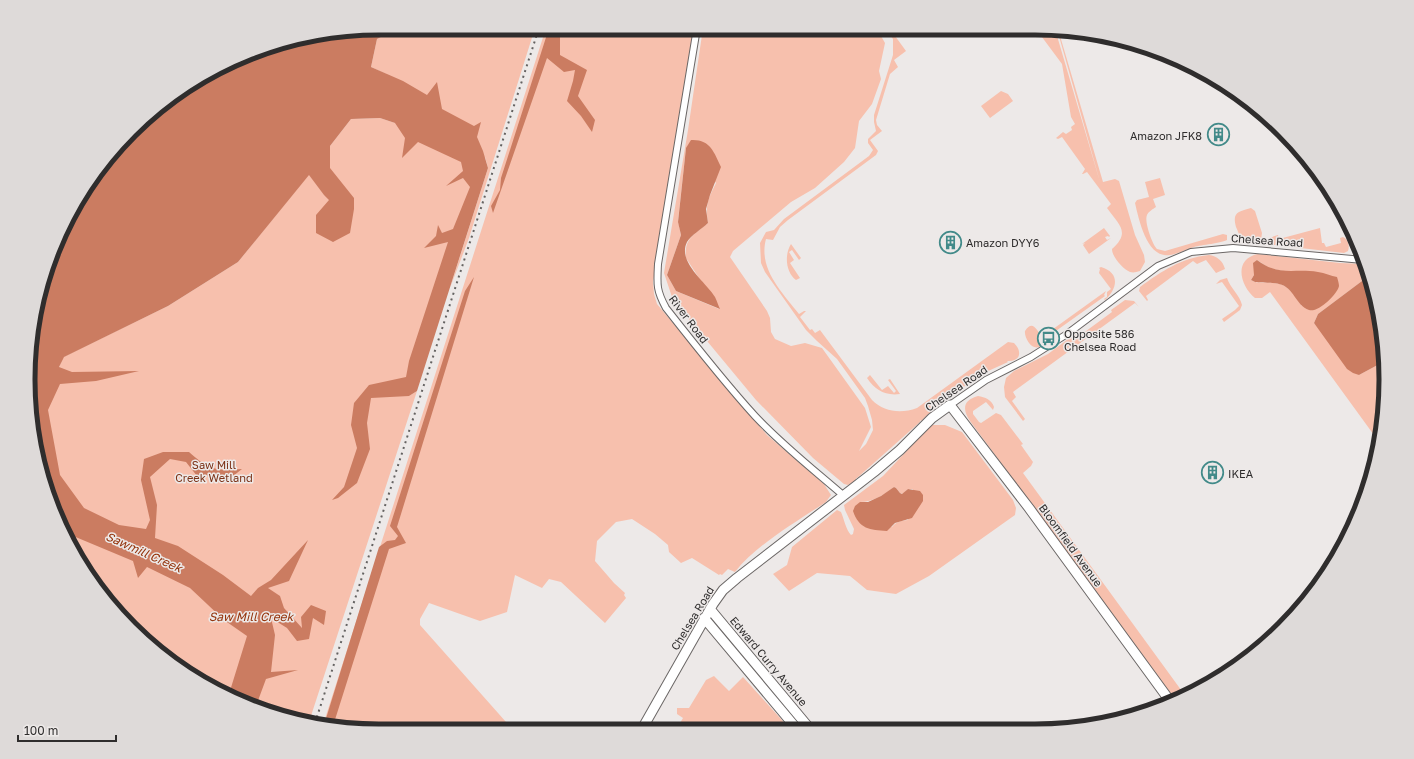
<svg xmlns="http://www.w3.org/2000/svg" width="1414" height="759" font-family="'Golos Text',sans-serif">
<rect width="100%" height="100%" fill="#ede9e8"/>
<path fill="#f7c0ad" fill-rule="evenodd" d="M392,28H535L469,238L450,288L488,168L485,157L409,396L417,391L309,722L288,719L204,684L115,611L55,514L29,403L31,380L59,367L63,357L168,306L238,262L309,174L330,159V146L351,119L380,118L395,123L386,74L371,67L377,39L391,32Z
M546,28H694L653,282L654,294L657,304L767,435L824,484L831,495L826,502C796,522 756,545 735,572L728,569L722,575L720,574L719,575L692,558L681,563L669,552L668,545L655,534L632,519L616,522L597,541L595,561L614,583L625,593L624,595L626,598L605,623L561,582L549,579L542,588L515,575L507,612L480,621L429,603L420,619V625L513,730H357L323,725Z
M703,28L877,29L885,43L879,71L881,79L872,104L859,121L855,148L844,162L815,188L791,202L733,251L730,257L767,311L770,318L771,332L775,339L791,346L805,343L822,348L865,408L871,427L859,451L866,444L873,430L872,420L868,406L865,398L837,359L817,341L806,330L765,272L761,263L760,243L766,232L774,230L784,219L869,156L873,150L868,143V139L876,131L874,122V115L893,55V39L885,29H890L906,51L894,60L898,67L890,74L876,120L877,125L882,131L870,140L878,151L876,155L788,220L780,227L773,240L766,239C758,269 782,292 799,314L804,311H806L800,317L810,330L812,329L815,333L820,330L872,400C884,412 901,414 917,408L1008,342L1014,343C1023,352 1020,362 1007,361L1008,362L986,372L944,400L921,421L920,420V422L857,478H856V480L848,485L844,484L813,458L756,400L673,300L664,273L688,130ZM686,148L716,183C708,199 705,205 708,223C694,235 684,238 686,258L719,309L676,291L667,275L681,235L678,221Z
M1036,29H1055L1100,182L1057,29H1058L1103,182L1115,179L1119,181L1135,235L1144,255L1145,262L1140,271C1136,272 1134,273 1130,272C1123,269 1112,257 1112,249C1131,232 1119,225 1107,208L1111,204L1087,172L1083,174H1082L1085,169L1062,137L1058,139L1056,138L1063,132L1066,134L1072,130L1071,127L1075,124L1071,117L1062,64Z
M1001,91L1008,94L1013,101L990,118L981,106Z
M1160,178L1165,195L1153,199L1156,207C1153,209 1148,212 1147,215C1144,221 1152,244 1157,249L1165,251L1223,234L1227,235V240C1222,243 1201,245 1194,247C1186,249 1178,254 1170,255C1147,259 1139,220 1135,203L1137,200L1149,197L1145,182Z
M1251,208L1255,211L1262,233L1261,240L1257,243L1246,242L1241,239C1239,235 1238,231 1236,227C1232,212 1238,212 1251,208Z
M1104,228L1110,236L1109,237L1108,236L1105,237L1107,240L1111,238L1089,254L1083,245L1085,243L1082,244Z
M1320,228L1322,243H1324L1326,247L1341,243L1340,238L1343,237C1348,239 1350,246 1348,251L1344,253L1283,246V245H1271L1269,243C1269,238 1273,236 1278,235L1279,239Z
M791,244L801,258L799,260L792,250L789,252L794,260L790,263L800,278L796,280C786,273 784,255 791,244Z
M1258,254L1340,263L1365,264L1370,277L1366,278L1318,314L1314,323L1359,375L1385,361L1383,425L1379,442L1270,292L1262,298H1255C1240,286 1233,259 1258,254ZM1257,260L1269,268L1288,272H1317L1302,306C1297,298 1290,287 1280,284C1274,282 1261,283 1255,282L1251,280L1254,275Z
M1209,255C1217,256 1223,261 1225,269L1216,273L1206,260L1197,264L1193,261L1146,296L1148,300L1147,301L1139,291L1140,287C1162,271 1181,258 1209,255Z
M1101,267C1121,273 1117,289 1105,300L1104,299L1107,297V292L1111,289L1099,273L1100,269L1099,268Z
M1227,278C1230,288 1240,295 1242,305L1240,310L1224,322L1222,319L1235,310L1239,306L1222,282L1216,284L1220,280Z
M1106,291L1104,295L1105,296L1046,338L1048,341C1046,343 1042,346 1039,347C1031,350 1024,337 1025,331C1033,319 1037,331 1042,337Z
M1125,300L1134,301L1139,307L1135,303L1013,392L1016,397L1012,401L1025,419L1023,421L1005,397L1004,387L1006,378L1014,371L1048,354L1079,331L1082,334L1112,312L1111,310Z
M870,375L882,390L888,386L894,393L896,391L888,380L890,379L900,394C885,396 875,390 867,378Z
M978,396C985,397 992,400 994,407L993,410L986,402L973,411V414L979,422L981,423L996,413L1001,415L1023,444L1021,445L1033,462L1031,466L1023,473L1184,694L1175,699L970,421C962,409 963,400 978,396Z
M931,425H945L962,432L1013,500L1016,508L1015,515L929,576L896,594L867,590L850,576L817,573L789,591L773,574L787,565L792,547L837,510L841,512C844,519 846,530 851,535L853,534L854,529L845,510L844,505L883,476ZM894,487L896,488L900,493L903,494L908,489H913L908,520C901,521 897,521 892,527L860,502C873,502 884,495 894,487Z
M714,676L729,691L743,677L790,729H688L680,723L683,718L677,714V708H689L706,680Z"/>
<path fill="#cb7c61" d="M379,28H392L391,32L377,39L371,67L403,81L427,95L437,82L442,109L474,126L481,122L477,137L483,151L488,168L417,391L409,396L371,398L367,423L370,449L357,483L338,498L332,500L344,487L357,448L351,425L354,403L369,385L406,377L409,361L448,242L424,248L436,236L438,225L442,233L453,229L470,187L463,178L446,186L463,171L461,162L418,142L402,158L405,138L395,123L380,118L351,119L330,146V168L354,198V209L350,233L333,242L316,233V215L329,200L324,195L309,175L238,262L168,306L64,357L59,367L72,372L139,371L96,381L60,384L48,410L60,475L84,508L119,525L146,529L150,520L141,480L144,459L163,452H189C209,470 216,471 242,469L228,480L215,475L197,476L186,462L170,459L150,477L157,505L155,538L178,546L223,575L251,596L258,588L271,580L308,540L289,581L268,588L280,596L284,608L302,628L301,617L311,605L326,611L324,625L313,618L309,639L297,641L287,628L271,618L275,635L271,672L298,670L266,679L256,706L229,694L247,636L224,620L190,588L147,567L138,578L133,561L66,533L55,514L29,403L40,289L87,184L165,101L266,47Z
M549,28H560V55L587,70L578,96L595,120L592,132L581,116L567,101L573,81L575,70L564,72L547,58L493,213L491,206L500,190L501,178Z
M691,140C710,139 714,152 721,167L710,195L706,209L708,223C702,229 691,235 687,242C677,262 706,282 715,297C717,301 718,305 720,309L676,291L667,275L681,235L678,222L686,148Z
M1257,260C1279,277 1294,268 1318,272C1325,273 1331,276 1337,277C1338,280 1339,284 1339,286C1337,295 1318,313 1309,310C1296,306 1294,287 1279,284C1274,282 1261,283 1255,282L1251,280L1254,275L1253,263Z
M474,277L397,527L406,543L389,549L333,726L324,725L379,547L387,541L395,540L398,536L390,526L465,291Z
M1370,277L1374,288L1385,361L1359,375L1353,373L1347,369L1314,323L1318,314L1366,278Z
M894,487L896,488L900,493L902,494L908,489L920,491L923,495V501L912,518L895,523L887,531C870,530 859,529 853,511L855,506L860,502H868L881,496Z"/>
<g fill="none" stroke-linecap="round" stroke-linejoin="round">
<defs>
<path id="street" d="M697,28L658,264C657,284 656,290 666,308C695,345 724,382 755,416C782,445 814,470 844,496
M950,405L986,380L1031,357L1067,334L1158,266L1191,252L1233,248L1363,260"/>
<path id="secondary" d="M710,609L810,729
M704,618L797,729
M642,729L713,604L723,590L737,578L874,472L900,450L932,418L950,405L1029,508L1170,701"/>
</defs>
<use href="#street" stroke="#6b6766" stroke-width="8"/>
<use href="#secondary" stroke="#6b6766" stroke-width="11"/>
<use href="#street" stroke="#fff" stroke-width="6"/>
<use href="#secondary" stroke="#fff" stroke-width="9"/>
<path stroke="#646261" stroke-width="2" stroke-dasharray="2 4" stroke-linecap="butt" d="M315,723L539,28"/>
</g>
<defs>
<symbol id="building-ring" viewBox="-11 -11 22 22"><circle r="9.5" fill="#ede9e8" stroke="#428a89" stroke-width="1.5"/><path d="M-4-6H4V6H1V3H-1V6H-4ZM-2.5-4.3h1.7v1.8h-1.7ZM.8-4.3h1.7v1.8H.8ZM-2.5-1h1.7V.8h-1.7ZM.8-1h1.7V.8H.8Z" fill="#428a89"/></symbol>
<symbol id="bus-ring" viewBox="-11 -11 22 22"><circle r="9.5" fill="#ede9e8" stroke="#428a89" stroke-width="1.5"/><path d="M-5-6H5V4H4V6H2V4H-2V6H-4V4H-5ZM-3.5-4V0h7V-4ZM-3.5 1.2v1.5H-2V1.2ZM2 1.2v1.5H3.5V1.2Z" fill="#428a89"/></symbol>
</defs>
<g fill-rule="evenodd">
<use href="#building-ring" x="1206" y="122" width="25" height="25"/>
<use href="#building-ring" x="938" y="230" width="25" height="25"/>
<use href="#bus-ring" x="1036" y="326" width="25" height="25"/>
<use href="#building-ring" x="1200" y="460" width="25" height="25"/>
</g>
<g text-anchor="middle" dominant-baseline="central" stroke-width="3" stroke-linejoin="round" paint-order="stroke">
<g font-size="11" fill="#2f2d2d" stroke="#ede9e8" text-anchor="start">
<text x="1202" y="135" text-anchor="end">Amazon JFK8</text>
<text x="966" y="242">Amazon DYY6</text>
<text x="1064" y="333">Opposite 586<tspan x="1064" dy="13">Chelsea Road</tspan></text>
<text x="1228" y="473">IKEA</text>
</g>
<g font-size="11" fill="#2f2d2d" stroke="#ede9e8">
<text transform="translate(1267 240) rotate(4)">Chelsea Road</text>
<text transform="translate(689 319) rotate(53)">River Road</text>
<text transform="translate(956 388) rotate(-34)">Chelsea Road</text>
<text transform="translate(1071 545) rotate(54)">Bloomfield Avenue</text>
<text transform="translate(692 618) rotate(-59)">Chelsea Road</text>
<text transform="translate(769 661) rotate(50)">Edward Curry Avenue</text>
</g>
<g font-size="11" fill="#7c3217" stroke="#ede9e8">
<text x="214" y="464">Saw Mill<tspan x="214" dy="13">Creek Wetland</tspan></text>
</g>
<g font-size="12" font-style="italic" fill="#94340c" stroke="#ede9e8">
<text transform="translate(144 552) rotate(24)">Sawmill Creek</text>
<text x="251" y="616">Saw Mill Creek</text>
</g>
</g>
<path d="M0 0H1414V759H0ZM379 35H1035A344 344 0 0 1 1379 379V380A344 344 0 0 1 1035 724H379A344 344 0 0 1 35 380V379A344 344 0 0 1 379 35Z" fill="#dedad9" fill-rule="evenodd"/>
<path fill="none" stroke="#2f2d2d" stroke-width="5" d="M379 35H1035A344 344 0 0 1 1379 379V380A344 344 0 0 1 1035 724H379A344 344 0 0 1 35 380V379A344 344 0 0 1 379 35Z"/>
<path d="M18 735v6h98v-6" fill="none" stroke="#2f2d2d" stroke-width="2"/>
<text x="24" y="735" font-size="12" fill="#2f2d2d" stroke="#ede9e8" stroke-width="3" paint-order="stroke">100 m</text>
</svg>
